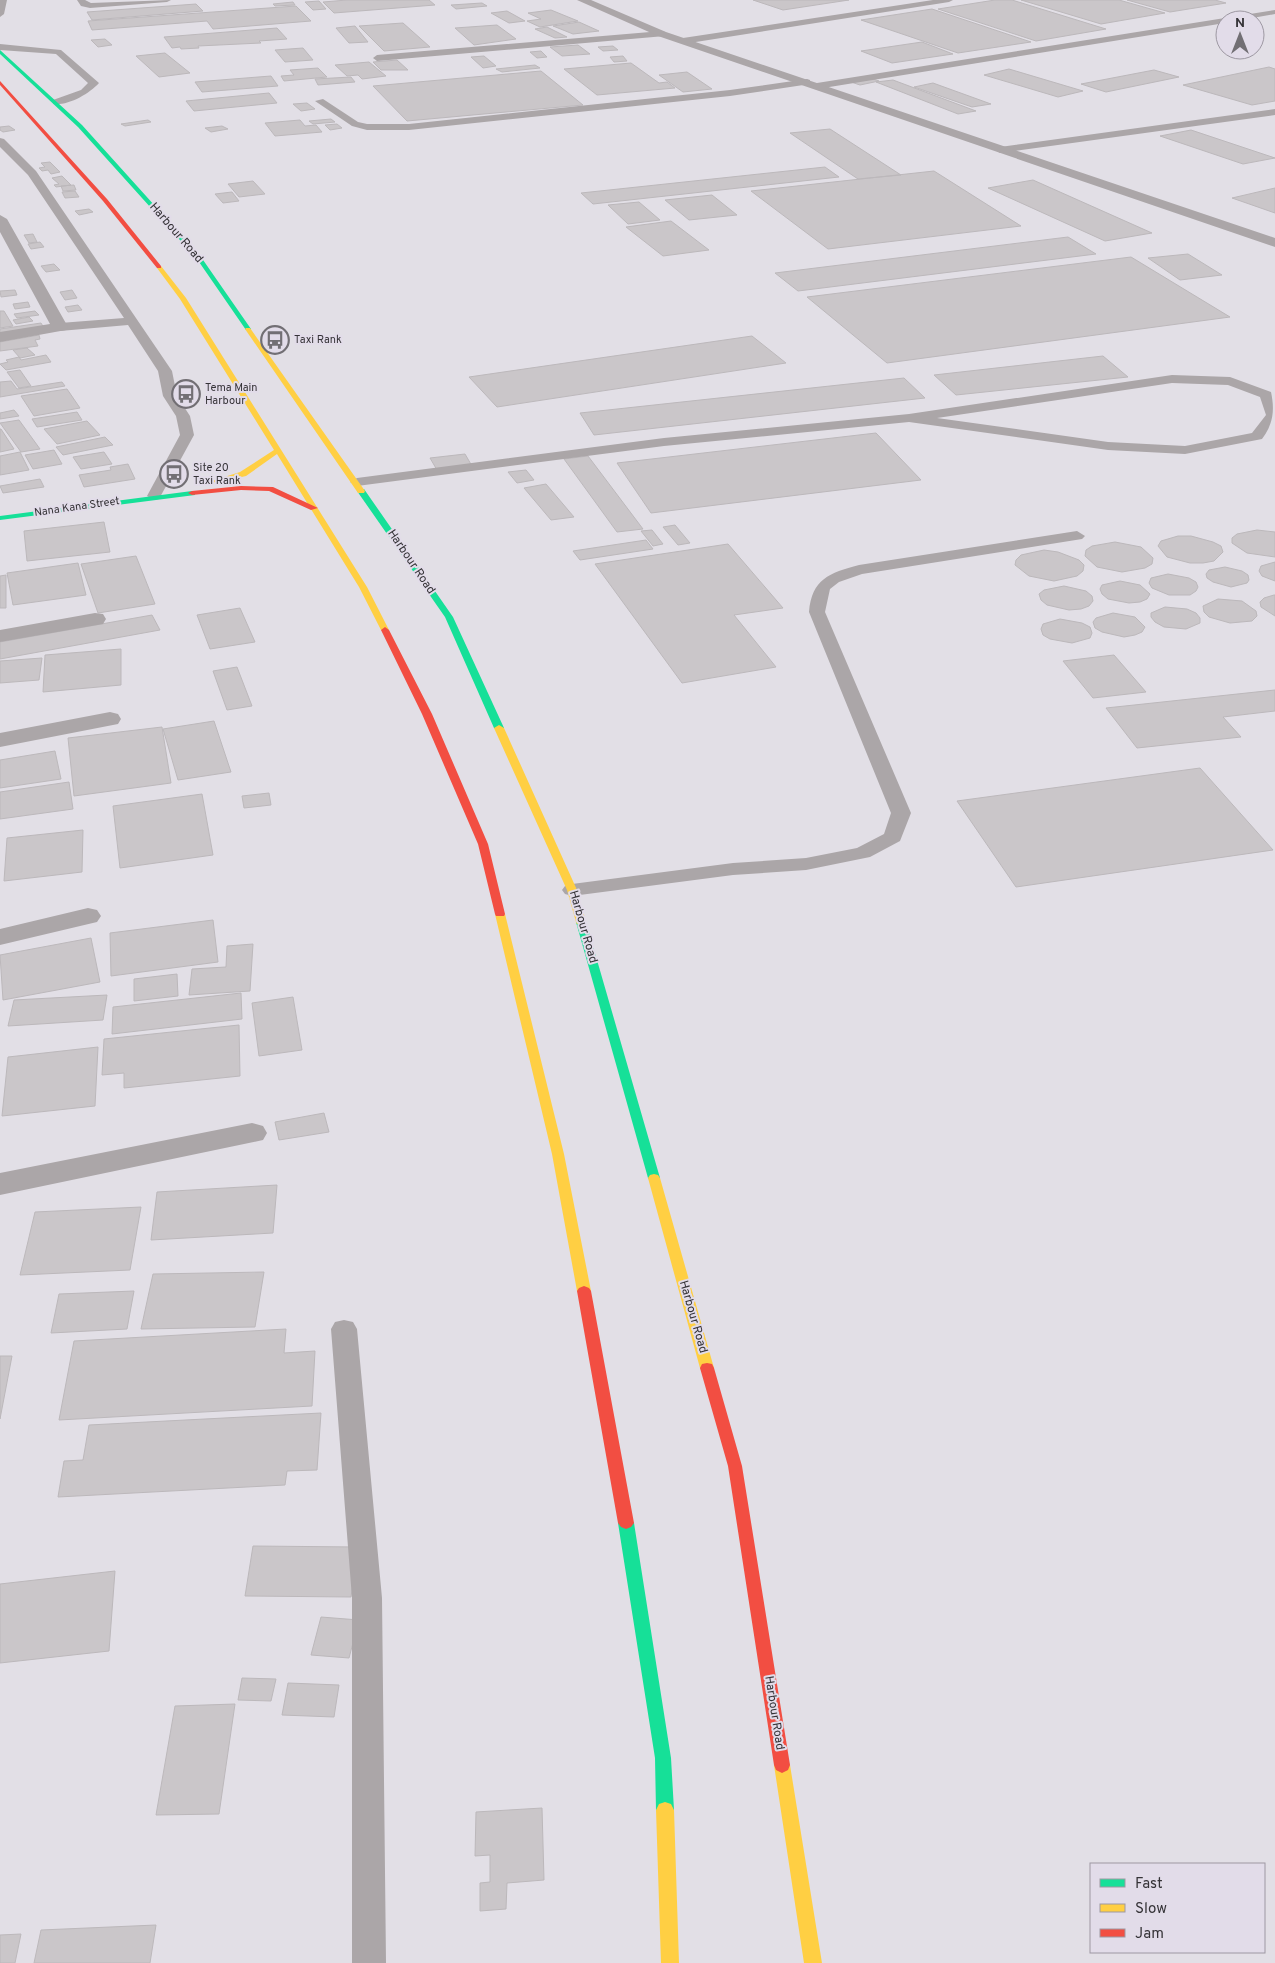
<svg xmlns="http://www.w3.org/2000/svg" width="1275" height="1963" font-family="Overpass,sans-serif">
<rect width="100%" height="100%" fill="#e2dfe6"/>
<path fill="#cac6c9" stroke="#bcb8bb" d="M347,0H429L435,5L334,13L323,2Z
M753,0H849L783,10Z
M995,0H1012L1106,29L1036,41L938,9Z
M1021,0H1119L1165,13L1101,24Z
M1127,0H1215L1226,3L1170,12Z
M319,1L326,9L313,10L305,2Z
M293,2L295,5L275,6L273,4Z
M482,3L487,6L456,9L451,5Z
M196,4L203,11L92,20L87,12Z
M296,6L311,21L213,29L207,21L92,30L88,21Z
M932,9L1031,42L958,53L861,20Z
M551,10L578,21L540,27L527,21L541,19L528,13Z
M507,11L525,21L509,23L491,13Z
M579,22L599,31L573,34L553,26Z
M403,23L430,47L384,51L359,26Z
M497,25L516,39L474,45L455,28Z
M355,26L368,42L349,43L336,28Z
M547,27L567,37L555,38L535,29Z
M277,28L287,39L259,41L261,43L198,46L199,48L181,49L180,47L172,48L164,37Z
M105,39L112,45L98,47L91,40Z
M922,42L953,54L892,63L861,51Z
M578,45L590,54L562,56L550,47Z
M613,46L618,50L603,51L598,47Z
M303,48L313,60L285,62L275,50Z
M541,51L547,57L537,58L530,52Z
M165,53L190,73L159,77L136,56Z
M484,56L496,66L483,68L471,57Z
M623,56L627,61L614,62L610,57Z
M397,60L408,70H381L373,62Z
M369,62L386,76L362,79L358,75L347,76L335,65Z
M631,63L659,83L667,82L675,88L597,95L564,69Z
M535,65L540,68L502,72L496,69Z
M1269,67L1275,69V101L1252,105L1183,85Z
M318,68L327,77L284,81L281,76L294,75L290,70Z
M1009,69L1083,91L1058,97L984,75Z
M1154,70L1179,77L1106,92L1081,84Z
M541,71L583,105L407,121L373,86Z
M687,72L712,89L683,92L659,75Z
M271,76L278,86L202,92L195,82Z
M351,77L355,82L318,85L315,79Z
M870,78L879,81L860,85L851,82Z
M893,80L976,111L958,114L876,82Z
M933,83L991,104L972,107L914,87Z
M269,93L277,103L194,111L186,101Z
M307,103L315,109L301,111L293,104Z
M331,119L335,122L313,124L309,121Z
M148,120L151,122L125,126L121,124Z
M300,120L305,126L316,125L322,132L275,136L265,123Z
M337,124L342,128L330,130L325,125Z
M9,126L15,130L3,132L0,130V127Z
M222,126L228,129L211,132L205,128Z
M830,129L901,175L858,179L790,133Z
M1191,130L1275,158L1243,164L1160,136Z
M50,162L60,172L51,174L48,170L42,171L39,168L45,167L41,163Z
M825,167L839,177L593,204L581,193Z
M934,171L1021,226L828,249L751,191Z
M62,176L71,185L56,187L54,185L59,184L52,178Z
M1033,180L1152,233L1105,241L988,188Z
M253,181L265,194L239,197L228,184Z
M74,185L76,190L63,191L61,186Z
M1275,188V213L1232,198Z
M75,191L79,197L65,198L62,192Z
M232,192L239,201L223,203L215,194Z
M712,195L737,215L689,220L665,200Z
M639,202L660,220L628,224L608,205Z
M89,209L93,212L79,215L75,211Z
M671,221L709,250L663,256L626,227Z
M33,234L37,242L29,243L24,235Z
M1068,237L1096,254L798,291L775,273Z
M40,242L44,247L31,249L28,244Z
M1188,254L1222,275L1180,280L1148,258Z
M1131,257L1230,317L887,363L807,297Z
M54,264L60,270L46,272L41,266Z
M15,290L17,295L1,297L0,291Z
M72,290L77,298L65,300L60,292Z
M28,302L30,307L15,309L13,304Z
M78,305L82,310L68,312L65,307Z
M0,311H4L13,326L0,328Z
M35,311L39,315L17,318L14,314Z
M29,317L33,321L16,324L13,320Z
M41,323L44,328L0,334V329Z
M39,335L40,339L35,340L38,346L0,351V342Z
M752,336L786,363L497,407L469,377Z
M27,348L35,355L20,358L13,350Z
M46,355L51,362L6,370L0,364L8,362L6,360L19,357L21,360Z
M1103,356L1128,377L956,395L934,375Z
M20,370L31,386L19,388L7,372Z
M904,378L925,398L594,435L580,413Z
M11,381L17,389L62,382L65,386L0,397V382Z
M67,389L80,408L34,416L21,396Z
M14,410L19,416L0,419V413Z
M77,412L82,420L37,427L32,419Z
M19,420L40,449L21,452L0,423Z
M87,421L100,435L57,444L44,429Z
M0,429H1L14,449L0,452Z
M876,433L921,480L651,513L617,463Z
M105,437L113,445L63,455L56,447Z
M54,450L62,464L33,469L25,455Z
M20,452L29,470L0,475V456Z
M104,452L112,464L81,469L73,457Z
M465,454L472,466L437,470L430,458Z
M588,456L643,529L617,532L564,459Z
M128,464L135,479L84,487L79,475L111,470L110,467Z
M526,470L534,480L517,483L508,472Z
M40,479L44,487L3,493L0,486Z
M546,484L574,517L551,520L524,488Z
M104,522L110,552L27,561L24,531Z
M675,525L690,543L678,545L663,527Z
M652,530L663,544L653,546L641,531Z
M1257,530L1275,532V557L1247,553L1232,543V538L1237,534Z
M1178,536H1191L1213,542L1221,546L1223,552L1214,561L1203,563H1190L1167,557L1158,546L1161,541Z
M646,540L653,549L580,560L573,551Z
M1115,542L1141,547L1153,558L1152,564L1145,568L1122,572L1097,567L1085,556L1086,550L1092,546Z
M728,544L783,608L734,615L776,667L682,683L595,564Z
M1044,550L1058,552L1079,560L1084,565L1083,571L1077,576L1054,581L1029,576L1015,565L1016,560L1021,555Z
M136,556L155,604L98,613L81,564Z
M1275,562V581L1262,576L1259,571L1261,566Z
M78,563L86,595L13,605L7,573Z
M1225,567L1242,571L1248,575L1249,580L1247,583L1231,587L1213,582L1207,578L1206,574L1209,570Z
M1168,574L1189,578L1196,582L1198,587L1196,591L1190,595H1169L1152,588L1149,583L1151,578Z
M6,575V608H0V576Z
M1120,581L1140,585L1150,594L1147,599L1140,602L1129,603L1108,599L1102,594L1100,589L1102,585Z
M1064,586L1086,591L1092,596L1093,601L1089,606L1081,609L1069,610L1047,605L1041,600L1039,594L1044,590Z
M1274,595H1275V616L1261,607L1260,602L1264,598Z
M1218,599L1242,601L1256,611L1257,616L1252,621L1230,623L1209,617L1204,612L1203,606Z
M1165,607L1187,609L1196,613L1200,618V623L1186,629L1164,627L1155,622L1151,617V613Z
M240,608L255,642L210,649L197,615Z
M1113,613L1135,617L1145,627L1142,632L1135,635L1124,637L1102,632L1095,628L1093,622L1096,618Z
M152,615L160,630L0,659V642Z
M1060,619L1082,623L1090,627L1092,633L1090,638L1072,643L1050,639L1043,635L1041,629L1043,624Z
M121,649V685L43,692L45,655Z
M1114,655L1146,692L1093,698L1063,661Z
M42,658L39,680L0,683V661Z
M237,667L252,706L227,710L213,671Z
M1275,690V711L1223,717L1241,737L1137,748L1106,708Z
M214,721L231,772L178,780L163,729Z
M162,727L171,783L74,796L68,738Z
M55,751L61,779L0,788V760Z
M1200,768L1273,850L1016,887L957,801Z
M69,782L73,809L0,819V792Z
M269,793L271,805L244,808L242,796Z
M202,794L213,855L120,868L113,806Z
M83,830L82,872L4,881L7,838Z
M213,920L218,962L111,976L110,933Z
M91,938L100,982L3,1000L0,955Z
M253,944L250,991L189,995L192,969L226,967L227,946Z
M177,974L178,996L134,1001V979Z
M241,993L242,1019L112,1034L113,1007Z
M107,995L103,1020L8,1026L14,1000Z
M293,997L302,1050L259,1056L252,1003Z
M239,1025L240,1076L124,1088V1073L102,1075L104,1039Z
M98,1047L95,1106L2,1116L8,1057Z
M324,1113L329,1132L279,1140L275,1122Z
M277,1185L273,1233L151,1240L157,1192Z
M141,1207L130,1270L20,1275L35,1212Z
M264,1272L255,1327L141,1329L153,1274Z
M134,1291L127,1329L51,1333L59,1294Z
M286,1329L284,1353L315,1351L312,1406L59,1420L74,1341Z
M0,1356H12L0,1419Z
M321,1413L317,1470L287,1471L285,1485L58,1497L64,1461L83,1460L89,1425Z
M253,1546L358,1547L351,1597L245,1596Z
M115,1571L109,1651L0,1663V1584Z
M321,1617L359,1620L349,1658L311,1655Z
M242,1678L276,1679L271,1701L238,1700Z
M288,1683L339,1685L334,1717L282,1715Z
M235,1704L219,1814L156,1815L175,1706Z
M542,1808L544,1880L507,1883L506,1909L480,1911V1883L490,1882V1855L475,1856L476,1812Z
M156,1925L150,1963H34L41,1930Z
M21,1934L15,1963H0V1935Z"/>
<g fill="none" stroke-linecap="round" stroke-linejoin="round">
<path fill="#aba6a8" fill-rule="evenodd" d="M0,0H7L4,14L0,17Z
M77,0H85L91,3L171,0L167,2L90,8L81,6Z
M933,0H953L949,2L683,44L679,41L683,38Z
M1275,10V14L1241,20H1225V23L817,89L812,86L817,83Z
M662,31L665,32V36L377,61L373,58L377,55Z
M0,44L61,50L99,83C89,94 68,106 53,104V100L81,90L88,83L56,54L0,50Z
M807,79L810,80V84L730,96L409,130H367L352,126L315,101L323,99L358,122L367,124H409L730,90Z
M1275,109V115L1000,153L995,150L1000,147Z
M0,138L4,139L36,171L172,371L177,396L190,416L194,435L159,499L154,500L147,496L180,435L176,416L163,396L158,371L128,325L60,331L54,327L60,323L124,318L28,175L0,147Z
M1172,375L1230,377L1271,392C1275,411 1273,424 1262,439L1185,454L1108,450L909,422L664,446L357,486L350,482L357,478L664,438L909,414ZM1172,383L1228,385L1260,397L1266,415L1252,433L1185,446L1108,442L937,418Z
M1077,531L1085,536L1082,539L862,574L839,582L830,589L825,612L911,813L900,841L870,857L806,870L733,875L572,896L565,894L562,890L565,886L572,884L733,863L806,858L857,848L884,834L891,813L809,612C812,579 829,573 859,565Z
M344,1320L353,1322L357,1329L382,1598L386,1963H352V1598L331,1329L335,1322Z"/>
<path fill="#aba6a8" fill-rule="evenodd" d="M577,0H591L666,32L1275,238V247L658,36Z
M0,215L7,219L68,327L66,330L0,342V332L50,324L0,232Z
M95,613L103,614L106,619L103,624L0,642V630Z
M110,712L118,714L121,719L118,724L0,747V733Z
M88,908L97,910L101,916L97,922L0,945V929Z
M252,1123L263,1126L267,1133L263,1140L0,1195V1173Z"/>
<path fill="#16e098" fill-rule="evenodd" d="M0,50L82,125L201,257L251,329L250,330H246L197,259L78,127L0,54Z
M358,489H364L453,617L504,728L502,730L499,731L494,728L445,617L357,491Z
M192,491H195V495L0,520V516Z
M581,919L586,922L660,1178L658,1181H650L648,1178L576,922Z
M626,1517L631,1519L634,1523L671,1758L674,1810L671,1816L665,1818L659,1816L656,1810L655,1758L618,1523L621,1519Z"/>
<path fill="#ffcf43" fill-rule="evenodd" d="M157,266H161L186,298L367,587L389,630L388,632L385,633L381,630L359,587L277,454L246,476L216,483L212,481L240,472L274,450L180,299L157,268Z
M246,328H250L365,491L364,493H358L245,329Z
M499,725L504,728L577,890L586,922L585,924H577L576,922L567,890L494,728Z
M500,911L505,914L564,1154L591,1291L589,1294L584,1296L579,1294L577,1291L552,1154L495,914Z
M654,1174L658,1175L660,1178L714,1368L712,1372L707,1373L702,1372L700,1368L648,1178L650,1175Z
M782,1757L788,1760L790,1765L822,1963H804L774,1765L776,1760Z
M665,1802L671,1804L674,1810L679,1963H661L656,1810L659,1804Z"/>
<path fill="#f24e42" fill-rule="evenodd" d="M0,81L107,199L161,266V268H157L103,201L0,85Z
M241,486L273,487L318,508L311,510L269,491L241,490L192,495L188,493L192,491Z
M385,627L389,630L432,714L488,844L505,914L504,916H496L495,914L478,844L422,714L381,630Z
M584,1286L589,1288L591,1291L634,1523L631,1527L626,1529L621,1527L618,1523L577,1291L579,1288Z
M707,1363L712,1364L714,1368L742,1466L790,1765L788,1770L782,1773L776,1770L774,1765L728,1466L700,1368L702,1364Z"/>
</g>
<defs>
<symbol id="bus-ring" viewBox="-11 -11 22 22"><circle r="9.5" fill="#e2dce9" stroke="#726f74" stroke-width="1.5"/><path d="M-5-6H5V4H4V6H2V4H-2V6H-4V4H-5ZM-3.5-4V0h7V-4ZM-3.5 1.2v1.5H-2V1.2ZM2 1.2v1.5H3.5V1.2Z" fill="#726f74"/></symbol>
</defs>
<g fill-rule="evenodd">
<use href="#bus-ring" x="259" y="324" width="32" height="32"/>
<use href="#bus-ring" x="170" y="378" width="32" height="32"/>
<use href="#bus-ring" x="158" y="458" width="32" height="32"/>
</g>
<g text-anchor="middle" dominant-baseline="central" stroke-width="4" stroke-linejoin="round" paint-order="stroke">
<g font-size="11" fill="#353337" stroke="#e2dce9" text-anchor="start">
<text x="294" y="340">Taxi Rank</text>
<text x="205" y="388">Tema Main<tspan x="205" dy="13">Harbour</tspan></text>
<text x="193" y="468">Site 20<tspan x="193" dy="13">Taxi Rank</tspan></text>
</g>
<g font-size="11" fill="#353337" stroke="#e2dce9">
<text transform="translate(77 507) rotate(-8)">Nana Kana Street</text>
</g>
<g font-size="12" fill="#353337" stroke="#e2dce9">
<text transform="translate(176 233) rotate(49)">Harbour Road</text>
<text transform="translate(411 562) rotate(56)">Harbour Road</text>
<text transform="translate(583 927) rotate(74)">Harbour Road</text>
<text transform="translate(693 1317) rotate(74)">Harbour Road</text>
<text transform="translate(774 1713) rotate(81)">Harbour Road</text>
</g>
</g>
<rect x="1090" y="1863" width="175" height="90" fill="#e2dce9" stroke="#9d98a2"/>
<rect x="1100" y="1879" width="25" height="8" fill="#16e098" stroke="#9d98a2"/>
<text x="1135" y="1888" font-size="15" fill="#353337">Fast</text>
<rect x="1100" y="1904" width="25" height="8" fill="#ffcf43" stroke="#9d98a2"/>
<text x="1135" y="1913" font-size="15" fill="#353337">Slow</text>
<rect x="1100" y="1929" width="25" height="8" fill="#f24e42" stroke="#9d98a2"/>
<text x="1135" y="1938" font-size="15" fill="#353337">Jam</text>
<g transform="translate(1240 35)"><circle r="24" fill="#e2dce9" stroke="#9d98a2"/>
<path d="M0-4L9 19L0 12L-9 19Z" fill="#726f74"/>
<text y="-8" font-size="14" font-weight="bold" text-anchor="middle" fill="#353337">N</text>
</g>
</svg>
